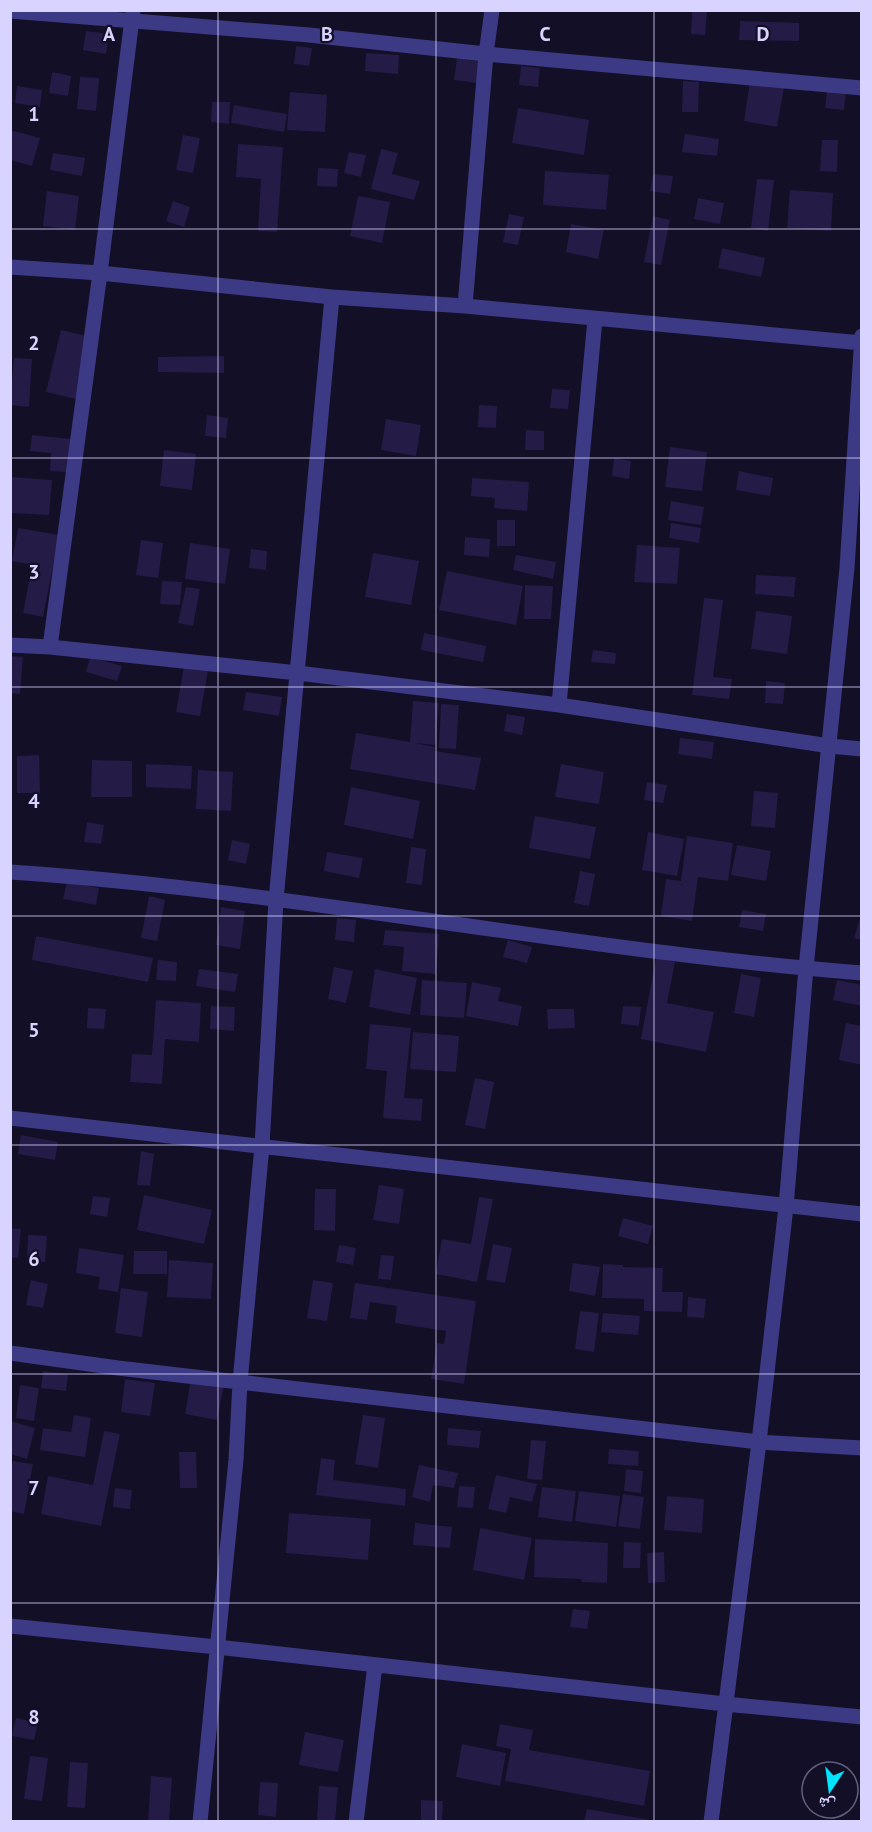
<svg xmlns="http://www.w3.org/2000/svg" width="872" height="1832" font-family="'PT Sans','Noto Naskh Arabic',sans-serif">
<rect width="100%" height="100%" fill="#130f26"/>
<path fill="#241b47" d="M692,10H707L705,35L691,34Z
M740,21L799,23V41L739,40Z
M86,31L109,34L106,54L83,50Z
M296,46L312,48L309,66L294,64Z
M366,53L399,55L398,74L365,71Z
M457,58L488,63L485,84L454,80Z
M521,66L540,68L538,87L519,85Z
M52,72L71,76L68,96L49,93Z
M80,77L99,78L96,111L77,109Z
M683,81L699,82L698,112H682Z
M750,82L784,87L777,127L744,121Z
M17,86L42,90L40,107L15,103Z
M827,90L846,92L844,110L825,108Z
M290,92L327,95L325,132L287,130Z
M212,102H230L229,124L211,122Z
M234,105L287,114L284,132L231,123Z
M518,108L589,120L584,155L512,143Z
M10,130L40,138L32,166L10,160Z
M685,134L719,139L717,156L682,152Z
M183,135L200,138L193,173L176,170Z
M822,140H838L837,172L820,171Z
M238,144L283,147L277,232L258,231L261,179L236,177Z
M381,149L398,153L392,174L420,181L414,200L371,189Z
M349,152L366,155L361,177L344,173Z
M53,153L85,158L82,176L50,170Z
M318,168L338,169L337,187L317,186Z
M545,171L609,175L606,210L543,205Z
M653,174L673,176L670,194L650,191Z
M757,179L774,180L768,231L751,228Z
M790,190L833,193L831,231L787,228Z
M47,191L79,196L75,230L43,226Z
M358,196L390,202L382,243L350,236Z
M698,198L724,203L720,224L694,219Z
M173,201L190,207L184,227L166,221Z
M509,214L524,217L518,245L503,242Z
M653,216L670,220L661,265L644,262Z
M571,224L604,230L598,259L566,252Z
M722,248L765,258L761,277L718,268Z
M61,330L91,337L76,399L46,392Z
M224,356V373L158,372V357Z
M14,358L32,359L29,407L10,405Z
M552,389L570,390L568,409L550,408Z
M479,405L497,406L496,428L478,427Z
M207,415L228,418L226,438L205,436Z
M386,419L421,425L416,456L381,450Z
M526,430L544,431V450H525Z
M32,435L72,439L68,472L50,471L51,453L30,451Z
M670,447L707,452L702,491L665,487Z
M164,450L196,454L192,490L160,486Z
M614,458L631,461L629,479L612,476Z
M739,471L773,478L770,496L736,490Z
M10,477L52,480L49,515L10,513Z
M472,478L529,482L527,511L494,508L495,498L471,496Z
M671,501L704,507L701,525L668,520Z
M497,520H515V546H497Z
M671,523L701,528L699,543L669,538Z
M18,528L59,535L43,617L23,613L32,565L12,561Z
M465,537L490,539L489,557L464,555Z
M141,540L163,543L158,578L136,575Z
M190,543L230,549L225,584L185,579Z
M637,545L680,548L677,584L634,582Z
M251,549L267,551L266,570L249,568Z
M373,553L419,561L411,605L365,597Z
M516,555L556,562L553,579L513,570Z
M447,571L523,586L516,625L439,610Z
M756,575L796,577L794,597L755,594Z
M162,581L182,582L180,605L160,604Z
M525,585L553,586L551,619H524Z
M186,587L200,589L193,626L178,623Z
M704,598L723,600L713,677L732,679L729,699L692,695Z
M756,611L792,616L787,654L751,649Z
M424,633L486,646L483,662L421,650Z
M593,650L616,653L615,664L591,662Z
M10,656L23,657L20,694L10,693Z
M90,657L122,666L117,681L86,672Z
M184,666L208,670L200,716L176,712Z
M766,681L785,683L783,704L765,703Z
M246,692L282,697L279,716L243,710Z
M413,701L439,703L435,745L415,743L435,747L434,751L481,758L475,790L350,769L356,733L410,742Z
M441,704L459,705L456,749L439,748Z
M507,714L525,717L522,735L504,731Z
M680,738L714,742L712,759L678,754Z
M39,755L40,793H17V756Z
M92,760L132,761V797H91Z
M146,764L192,766L191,789L146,787Z
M561,764L604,772L599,804L555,797Z
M198,770L233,772L231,811L196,809Z
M647,782L667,785L663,803L644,800Z
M351,787L420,801L413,839L344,825Z
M754,791L778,793L775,828L751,826Z
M535,816L596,827L590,859L529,848Z
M87,822L104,825L101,844L84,842Z
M648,832L684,839L677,876L642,870Z
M687,836L733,843L728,881L698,877L692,921L661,916L666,879L681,881Z
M232,840L250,844L246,864L228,860Z
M737,845L771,851L766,881L731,875Z
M411,847L426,849L422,885L406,883Z
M327,852L363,858L359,878L324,871Z
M580,871L595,874L589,906L574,903Z
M67,882L99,888L96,905L63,899Z
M149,896L165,900L157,941L141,938Z
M221,907L245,911L240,949L216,945Z
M742,910L766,914L763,931L739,927Z
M861,915H862V940L854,938Z
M337,918L356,920L354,942L335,940Z
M385,930L439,934L436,974L402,971L404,947L383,945Z
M36,936L153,958L148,982L32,960Z
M508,940L532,947L527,963L503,957Z
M656,958L675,962L667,1003L714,1012L706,1052L641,1039Z
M158,960L177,962L176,981L156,980Z
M334,967L353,971L346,1003L328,999Z
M199,969L238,974L235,992L196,986Z
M375,969L417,978L410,1015L369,1007Z
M741,974L761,978L754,1017L734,1013Z
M422,980L467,983L464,1018L420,1015Z
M837,980L862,985V1006L833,1000Z
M472,982L501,988L498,1001L522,1006L518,1026L466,1016Z
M156,1000L201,1003L199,1042L165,1039L162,1084L130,1082L132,1054L152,1055Z
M211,1006L235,1007L234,1031L210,1029Z
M623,1006L641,1007L639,1026L621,1024Z
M88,1008L106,1009L104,1029L87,1028Z
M547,1009H574L575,1028L548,1029Z
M846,1023L862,1026V1065L839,1060Z
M370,1024L411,1028L404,1098L423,1099L421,1121L383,1118L387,1071L366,1069Z
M413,1032L459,1036L456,1072L410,1069Z
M475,1078L494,1082L485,1129L465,1125Z
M21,1135L58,1142L55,1160L18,1154Z
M141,1151L154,1154L150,1186L137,1185Z
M379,1185L404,1189L399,1224L373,1220Z
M315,1189H336L335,1231L314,1230Z
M144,1195L212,1210L204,1244L137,1230Z
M93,1196L110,1198L107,1217L90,1214Z
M479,1197L493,1199L477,1282L436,1274L442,1239L471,1244Z
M623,1218L653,1226L648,1244L618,1236Z
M10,1228L21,1229L18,1258L10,1257Z
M28,1235L47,1236L45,1262L27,1261Z
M493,1244L512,1248L505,1283L486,1280Z
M339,1245L356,1248L353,1265L336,1262Z
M79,1248L124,1255L118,1292L98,1289L100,1277L76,1273Z
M134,1251H167V1274H133Z
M381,1255L394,1256L391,1280L378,1279Z
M169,1260L213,1263L211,1299L167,1297Z
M573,1263L600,1267L595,1296L569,1291Z
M603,1264L623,1265V1267L663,1268L662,1292H683L682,1312L644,1311V1299L602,1298Z
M31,1280L48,1284L43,1308L26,1305Z
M313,1280L333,1283L327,1321L307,1318Z
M355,1283L476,1301L464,1384L431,1379L437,1343L444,1344L446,1331L395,1323L397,1306L370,1302L367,1320L350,1318Z
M121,1288L148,1292L142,1337L115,1333Z
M688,1297L706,1299L704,1318L687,1317Z
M580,1311L599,1313L594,1352L575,1349Z
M603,1313L640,1316L638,1335L601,1332Z
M43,1371L68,1374L66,1391L41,1388Z
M125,1379L155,1383L150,1416L121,1412Z
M191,1379L224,1385L217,1420L185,1414Z
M20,1385L39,1388L34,1421L16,1418Z
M74,1415L91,1418L85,1457L40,1450L43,1428L71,1432Z
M363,1415L385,1418L378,1468L355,1464Z
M10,1421L35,1428L27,1459L10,1454Z
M448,1428L481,1431L479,1448L447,1445Z
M104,1431L120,1434L101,1526L41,1514L48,1476L93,1485Z
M531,1440L546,1441L542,1480L527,1479Z
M609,1449L639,1451L638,1466L608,1464Z
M179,1452H196L197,1488H180Z
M321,1458L335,1460L333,1480L406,1489L405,1506L316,1495Z
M13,1461L33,1464L24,1514L10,1511V1474Z
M419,1465L458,1473L454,1488L433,1485L430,1502L412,1497Z
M626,1469L643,1471L641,1493L624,1491Z
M496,1475L537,1484L532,1502L510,1497L506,1513L488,1509Z
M459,1486L475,1487L473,1508L457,1507Z
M542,1487L576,1491L572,1522L538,1517Z
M115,1488L132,1490L130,1509L113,1507Z
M579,1491L620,1496L616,1527L575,1521Z
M623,1494L644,1497L640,1529L618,1526Z
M667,1496L704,1499L702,1533L664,1530Z
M289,1513L371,1519L368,1560L286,1553Z
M415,1523L452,1527L450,1548L413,1545Z
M480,1528L532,1538L524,1580L473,1570Z
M535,1539L608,1543L607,1583L582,1582V1579L534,1577Z
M624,1542L641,1543L640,1568H623Z
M664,1552L665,1582L648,1583L647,1553Z
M573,1609L590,1611L587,1629L570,1627Z
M16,1718L38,1723L34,1740L12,1736Z
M500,1724L533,1730L529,1750L650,1771L644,1806L505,1781L511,1749L496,1746Z
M305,1732L344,1740L338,1772L299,1765Z
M462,1744L506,1753L500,1786L456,1777Z
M30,1756L48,1758L42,1801L24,1799Z
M70,1762L88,1763L85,1808L67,1807Z
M151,1776L172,1778L169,1822H148Z
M260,1782L278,1783L276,1817L258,1815Z
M319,1786L338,1787L335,1822H317Z
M421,1800L443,1801L442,1822H421Z
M587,1809L650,1820V1822H584Z"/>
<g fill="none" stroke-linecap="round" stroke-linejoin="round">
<path stroke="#3d3a85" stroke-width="15" d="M10,11L309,35L486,54L862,88
M10,267L100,273L332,297L465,306L862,343
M465,306L486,54L492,10
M10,645L50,647L298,673L559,705L830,746L862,749
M50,647L100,273L133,11
M559,705L595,319
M10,872C296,891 577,951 862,973
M10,1118L862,1214
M10,1353L118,1368L759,1442L862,1448
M10,1626L217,1647L725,1704L862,1717
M200,1822L236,1460L240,1382L262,1146L276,900L332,297
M356,1822L375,1665
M711,1822L759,1442L786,1207L806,968L847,568L862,336"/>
</g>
<path fill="none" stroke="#d9d4ff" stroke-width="1.5" stroke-opacity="0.55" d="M218,10V1822M436,10V1822M654,10V1822M10,229H862M10,458H862M10,687H862M10,916H862M10,1145H862M10,1374H862M10,1603H862"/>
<g font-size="20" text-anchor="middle" font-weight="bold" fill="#d9d4ff" stroke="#130f26" stroke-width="4.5" stroke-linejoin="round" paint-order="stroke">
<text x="109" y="41">A</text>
<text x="327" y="41">B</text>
<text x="545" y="41">C</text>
<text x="763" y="41">D</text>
<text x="34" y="121">1</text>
<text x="34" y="350">2</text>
<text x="34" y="579">3</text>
<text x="34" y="808">4</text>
<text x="34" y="1037">5</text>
<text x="34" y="1266">6</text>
<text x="34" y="1495">7</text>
<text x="34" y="1724">8</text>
</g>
<rect width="872" height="1832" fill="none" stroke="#d9d4ff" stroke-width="24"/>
<g transform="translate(830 1790) rotate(193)"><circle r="28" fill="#130f26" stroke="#625e7d" stroke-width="1.5"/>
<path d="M0-4.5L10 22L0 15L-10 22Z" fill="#00e5ff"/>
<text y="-9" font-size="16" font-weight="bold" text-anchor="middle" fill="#d9d4ff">ش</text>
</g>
</svg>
